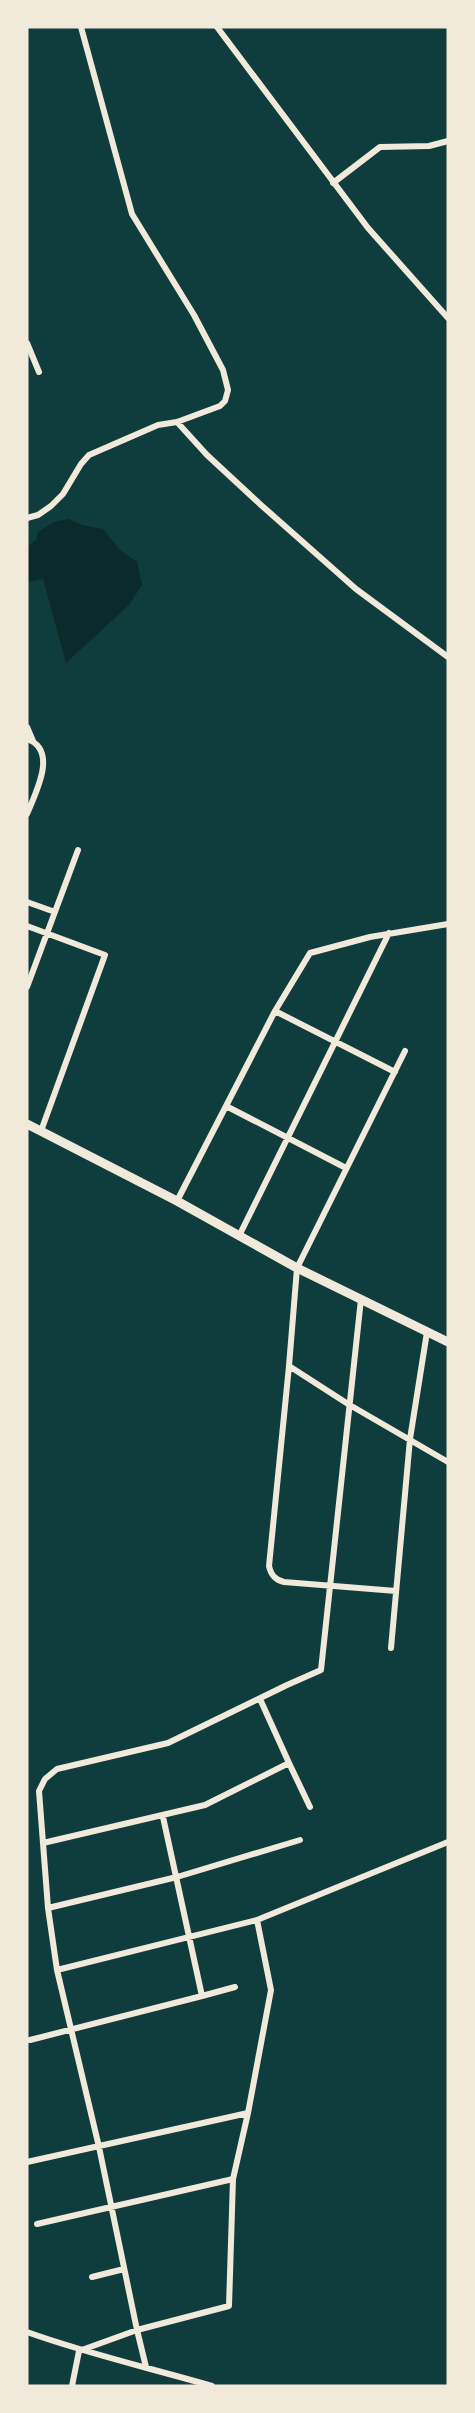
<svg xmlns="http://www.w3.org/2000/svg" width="475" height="2413" font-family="'Asap Condensed',sans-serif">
<rect width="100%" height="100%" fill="#0f3d3e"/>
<path fill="#0a2a2b" d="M68,519L82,525L103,529L120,550L137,562L142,585L129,605L66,663L43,579L27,582V547L36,540L38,532L54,522Z"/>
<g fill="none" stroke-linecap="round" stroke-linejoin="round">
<path stroke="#f1e9da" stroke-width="6" d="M217,27L368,228L448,318
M333,183L380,147L429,146L448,141
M27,343L39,372
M177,422L207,455L261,505L356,589L448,657
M27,518L38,515L51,506L63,494L81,464L89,455L158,425L177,422L220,406L225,401L228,390L223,370L194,315L132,214L81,27
M27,727L33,741
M27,739C59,750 35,794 27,814
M27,902L55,912
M27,926L105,955L41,1131
M27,987L78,850
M275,1011L310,953L370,937L448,924
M405,1051L297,1268L289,1366L348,1404L448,1462
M226,1106L346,1168
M177,1201L275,1011L395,1072
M239,1236L389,933
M289,1366L269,1566C271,1575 275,1580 284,1582L396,1591
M391,1648L410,1439L427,1332
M289,1763L310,1807
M43,1843L205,1805L289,1763L260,1699
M48,1908L177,1877L300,1840
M57,1970L257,1920L448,1842
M202,1996L235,1987
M30,2040L202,1996L163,1817
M27,2162L248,2113
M37,2224L233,2179
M92,2277L124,2269
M27,2332C88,2354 150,2368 212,2386
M146,2367L137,2330L99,2147L57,1970L48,1908L39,1791L45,1779L57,1769L168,1743L287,1685L321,1670L361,1299
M72,2386L79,2351L137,2330L229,2306L233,2179L248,2113L271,1990L257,1920"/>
<path stroke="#f1e9da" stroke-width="9" d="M27,1124L177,1201L297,1268L448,1342"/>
</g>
<rect width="475" height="2413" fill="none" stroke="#f1e9da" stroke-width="57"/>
</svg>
